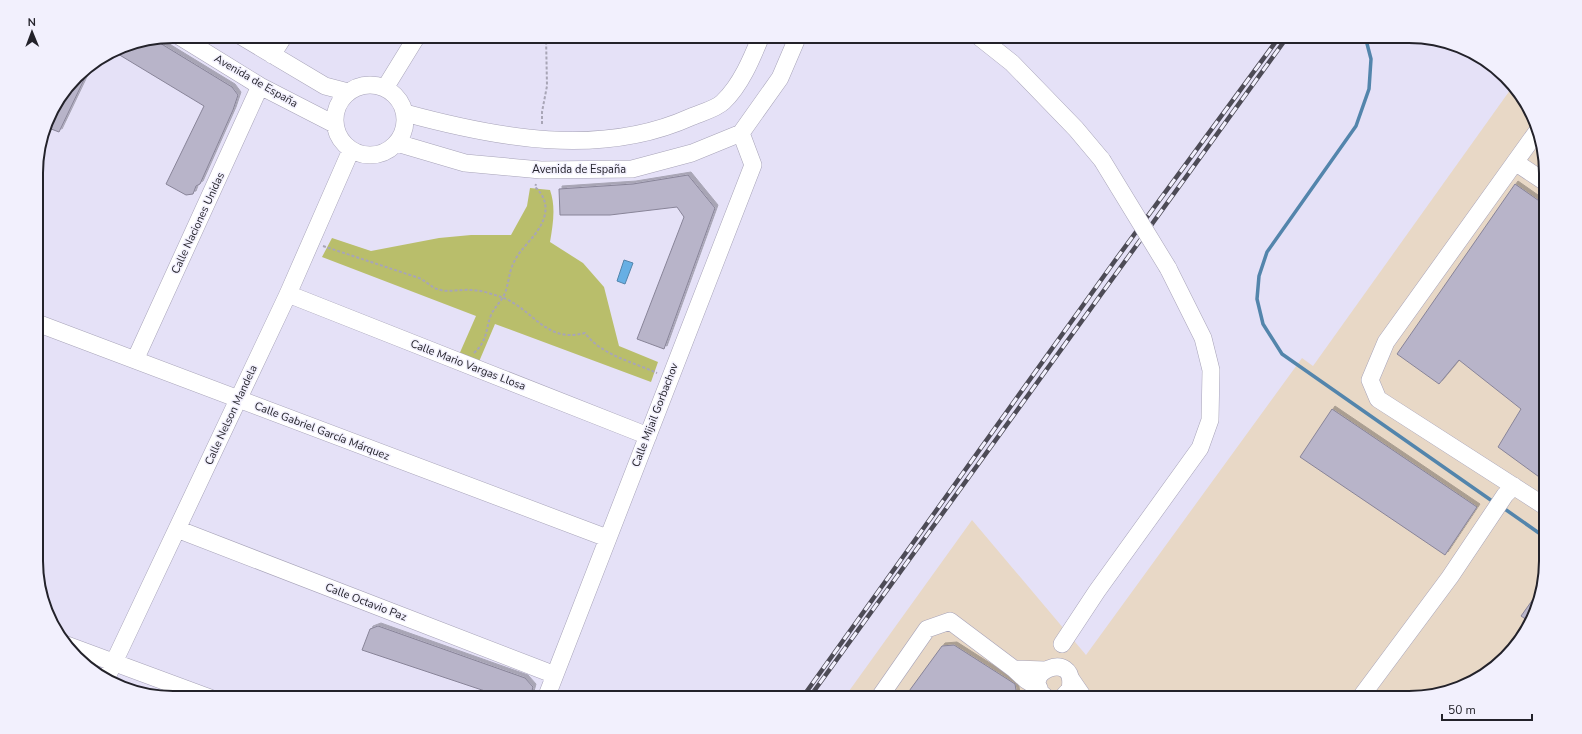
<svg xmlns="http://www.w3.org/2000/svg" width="1582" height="734" font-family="'Nunito Sans',sans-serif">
<defs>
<filter id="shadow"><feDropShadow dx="3" dy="-3" stdDeviation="0" flood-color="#0004"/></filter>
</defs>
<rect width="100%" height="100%" fill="#e5e1f7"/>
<path fill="#e8d8c6" d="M1513,86L1518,90L1545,155L1546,562L1536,614L1512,651L1485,675L1418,698H844L972,520L1086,655L1302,358L1313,366Z"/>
<path fill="#b9be6b" d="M530,188L550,190C556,207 553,224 550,242L583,263L604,287L619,346L658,362L651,382L495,324L478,364L458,357L476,316L322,257L332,238L371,251L439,238L471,235H511L527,206Z"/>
<path fill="#67afe4" stroke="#5385ac" d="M624,260L633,263L625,284L617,281Z"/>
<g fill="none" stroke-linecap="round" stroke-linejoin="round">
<path stroke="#5385ac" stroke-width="3.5" d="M1365,36L1371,59L1369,89L1356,126L1267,252L1259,276L1257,299L1263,324L1282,354L1495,503
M1502,507L1546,538"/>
</g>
<path fill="#b8b4c9" stroke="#888498" filter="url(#shadow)" d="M155,40L232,87L238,95L233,110L200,184L196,186L193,194L186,195L166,184L204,106L113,51L121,46Z
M91,65L59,132L46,127L50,112L82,70Z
M688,175L715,208L664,349L637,339L684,217L677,207L610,215H560L559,189L633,184Z
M1515,184L1545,205L1546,482L1498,447L1521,409L1459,360L1439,384L1397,354Z
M1332,409L1477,507L1445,555L1300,457Z
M1541,588L1536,614L1530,622L1521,616Z
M378,626L525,678L533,687L530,698H499L500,696L362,650L370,629Z
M954,645L1015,684L1017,696L1016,698H904L942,646Z"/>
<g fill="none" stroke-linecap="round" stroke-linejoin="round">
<defs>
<path id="minor" d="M179,36L260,86L334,124
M241,36L325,86L348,92
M978,36L1012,63L1076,129L1102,160
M272,55L284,36
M335 120a35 35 0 1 1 70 0a35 35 0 1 1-70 0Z
M385,88L417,36
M405,113C497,138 600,158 691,117C700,113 716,109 723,102C741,85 752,58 761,36
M1536,133L1386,342L1370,380L1378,399L1546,507
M397,143L465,163L541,170L632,169L692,153L741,133L780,78L798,36
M1515,162L1545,182
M288,294L648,436
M37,323L607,538
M135,360L260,86
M177,529L555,675
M64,644L210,698
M1062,644L1097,591L1200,448L1210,420L1211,370L1203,338L1168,268
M107,677L288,294L351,150
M1071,679L1084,698
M1039,688L1026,680L1014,669L1044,670
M546,698L753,165L741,133
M879,698L927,629L950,621L1014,669
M1047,698C1013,674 1078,647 1070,689L1062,698
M1360,698L1450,577L1505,495L1514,486"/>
</defs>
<use href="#minor" stroke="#a7a3b8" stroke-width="18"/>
<path stroke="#a8a5b6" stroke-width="2" stroke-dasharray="3 2" stroke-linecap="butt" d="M542,124V112L547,86L546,36
M323,246L419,278C426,281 431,287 437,289C448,293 460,289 471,290C481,290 492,294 501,297C533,308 545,344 585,333C601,355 633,362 657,373
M474,353C488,340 485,331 491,315C494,308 499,304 503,297C509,287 508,273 514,262C522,245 541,234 545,214C547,203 543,194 535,187L536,184"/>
<use href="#minor" stroke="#fff" stroke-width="17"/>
<defs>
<path id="rail" d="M802,698L1114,262L1280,36
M809,698L1288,36"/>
</defs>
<use href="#rail" stroke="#4d4b56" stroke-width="4.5"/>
<use href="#rail" stroke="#f2f0fd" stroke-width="3" stroke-dasharray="9" stroke-linecap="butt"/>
<defs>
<path id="minor-bridge" d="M1102,160L1168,268"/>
</defs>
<use href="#minor-bridge" stroke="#a7a3b8" stroke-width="18" stroke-linecap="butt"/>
<use href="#minor-bridge" stroke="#fff" stroke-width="17"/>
</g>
<g text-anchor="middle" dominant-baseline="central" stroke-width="3" stroke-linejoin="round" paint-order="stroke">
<g font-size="11" fill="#23222a" stroke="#f2f0fd">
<text transform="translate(256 81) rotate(30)">Avenida de España</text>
<text x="579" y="169">Avenida de España</text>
<text transform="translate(198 223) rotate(-65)">Calle Naciones Unidas</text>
<text transform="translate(468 365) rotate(21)">Calle Mario Vargas Llosa</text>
<text transform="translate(231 415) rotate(-65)">Calle Nelson Mandela</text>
<text transform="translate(655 415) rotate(-69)">Calle Mijail Gorbachov</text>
<text transform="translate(322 431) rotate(21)">Calle Gabriel García Márquez</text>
<text transform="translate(366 602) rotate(21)">Calle Octavio Paz</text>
</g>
</g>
<path d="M0 0H1582V734H0ZM173 43H1409A130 130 0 0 1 1539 173V561A130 130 0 0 1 1409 691H173A130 130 0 0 1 43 561V173A130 130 0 0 1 173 43Z" fill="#f2f0fd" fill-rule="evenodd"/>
<path fill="none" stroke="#23222a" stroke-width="2" d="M173 43H1409A130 130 0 0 1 1539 173V561A130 130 0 0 1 1409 691H173A130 130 0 0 1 43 561V173A130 130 0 0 1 173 43Z"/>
<g transform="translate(32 32) rotate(359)" stroke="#f2f0fd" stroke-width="3" paint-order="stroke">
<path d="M0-3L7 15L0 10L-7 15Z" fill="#23222a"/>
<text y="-6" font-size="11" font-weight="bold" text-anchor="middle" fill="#23222a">N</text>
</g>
<path d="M1442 714v6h90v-6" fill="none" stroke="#23222a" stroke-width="2"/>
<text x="1448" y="714" font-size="12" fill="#23222a" stroke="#f2f0fd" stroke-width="3" paint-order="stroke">50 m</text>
</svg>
